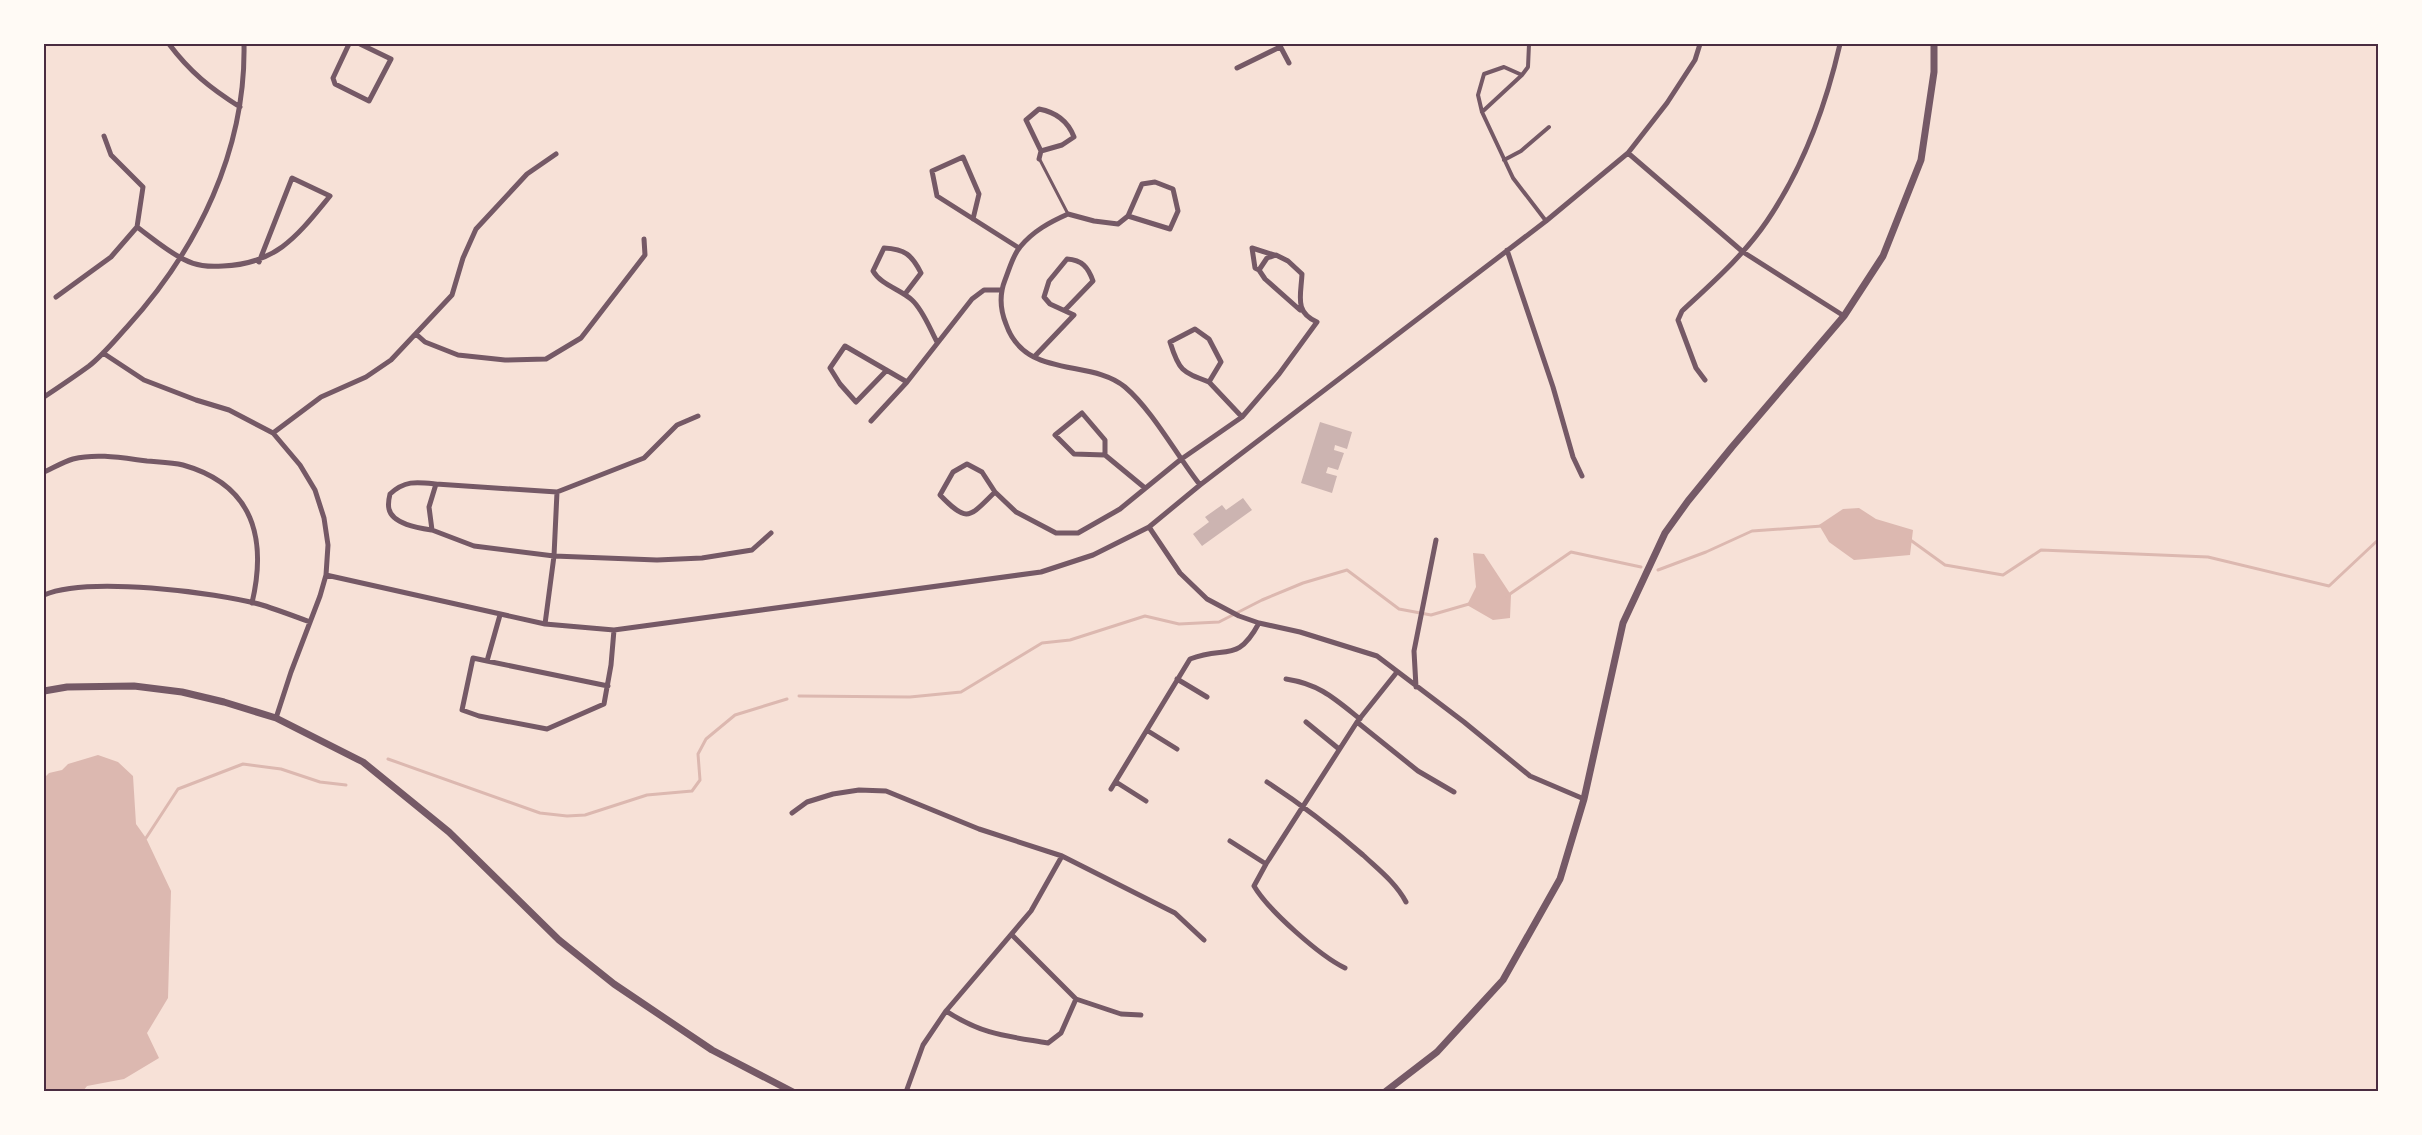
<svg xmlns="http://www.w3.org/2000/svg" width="2422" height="1135" font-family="Helvetica,sans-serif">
<rect width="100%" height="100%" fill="#f7e1d7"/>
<path fill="#dcb8b0" d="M1859,508L1876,519L1913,530L1910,555L1854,560L1829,542L1819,525L1843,509Z
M1473,553L1484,554L1511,595L1510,618L1493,620L1467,605L1476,587Z
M98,755L118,762L133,776L136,824L146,838L171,891L168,998L147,1033L159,1058L124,1079L87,1086L83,1091H44V778L49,773L62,770L68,764Z"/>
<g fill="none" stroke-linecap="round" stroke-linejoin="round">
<path stroke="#dcb8b0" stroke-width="3" d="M1909,539L1945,565L2003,575L2041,550L2208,557L2329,586L2378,540
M1658,570L1706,552L1752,531L1822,526
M1507,596L1571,552L1641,567
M799,696L910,697L961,692L1042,643L1070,640L1145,616L1179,624L1219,622L1262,600L1303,583L1347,570L1399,609L1431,615L1469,604
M388,759L540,813L567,816L585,815L647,795L692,791L700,780L698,754L706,739L735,715L787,699
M146,838L178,789L243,764L281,769L320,782L346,785"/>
</g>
<path fill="#ccb4b1" d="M1320,422L1352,432L1347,449L1335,445L1334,450L1344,453L1338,470L1328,467L1326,473L1337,476L1332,493L1301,483Z
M1243,498L1252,510L1202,546L1193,534L1209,522L1205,517L1222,505L1226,510Z"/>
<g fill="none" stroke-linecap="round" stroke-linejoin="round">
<path stroke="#755966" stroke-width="3" d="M1040,160L1068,214"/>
<path stroke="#755966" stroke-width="4" d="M1522,75L1528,67L1529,44
M1482,112L1522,75L1504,67L1484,74L1478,95L1482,112L1513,178L1546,221
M1504,160L1521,151L1549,127"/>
<path stroke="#755966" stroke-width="5" d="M169,44C190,72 210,88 240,107
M349,44L333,78L335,84L369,101L391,59L360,44
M1279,44L1289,63
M1237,68L1280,47
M104,136L111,155L143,187L137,227C152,238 167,251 183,259C196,266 208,267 223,266C277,264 298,235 330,196L292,178L259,262
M1628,153L1743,252L1844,316
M1039,159L1041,151L1026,120L1039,109C1055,112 1068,121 1074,137L1062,145L1041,151
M1128,216L1142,184L1155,182L1173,189L1178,211L1170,229L1128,216L1118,224L1094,221L1068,214C1050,222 1033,231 1020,247C1013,255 1009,270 1005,280C999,295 1000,309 1006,324C1025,380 1091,358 1125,387C1153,411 1177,456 1200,485
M973,219L979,194L963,157L932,171L937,196L1019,248
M1507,250L1553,387L1573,457L1582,476
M1259,270L1255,268L1252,248L1274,255
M905,294L921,273C912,255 905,249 884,248L873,271C881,285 900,289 912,300C923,310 930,329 937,342
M56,297L111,257L137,227
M416,334L425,342L458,355L505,360L546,359L581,338L645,255L644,239
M103,353L144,380L196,400L229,410L273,433L300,465L315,490L324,518L328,545L326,575L320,596L291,672L276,718
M1034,357L1074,315L1050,304L1044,297L1049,281L1067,259C1082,260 1088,267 1093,281L1065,310
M886,371L856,402L840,384L830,368L845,346L907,382
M1705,380L1696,368L1678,320L1682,311C1712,283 1744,255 1767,221C1803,168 1826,105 1840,44
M1209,382C1182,372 1179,371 1170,342L1195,329L1209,339L1221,362L1209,382L1242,417
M44,397C59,387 74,377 89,366C103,355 115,340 127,327C198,249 246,150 244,44
M871,421L907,382L972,299L984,290H1001
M273,433L321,397L366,377L391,360L452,295L463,258L476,229L527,174L556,154
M1105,455L1074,454L1055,435L1082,413L1105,440V455L1145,488
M44,472C53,468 63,462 73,459C97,453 123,458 147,461C158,462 172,462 183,465C254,485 267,539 252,603
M436,484L557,492L644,458L677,425L698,416
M995,492C969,517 968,524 940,495L953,472L967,464L982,472L995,492L1016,512L1056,533H1078L1120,509L1180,460L1242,417L1279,374L1317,322C1294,312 1301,296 1302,274L1288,261L1276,255L1267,258L1259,270L1265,279L1300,310
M1149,527L1180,573L1207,599L1239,616L1259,623L1300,632L1377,656L1464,722L1530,776L1584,799
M432,530C419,528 392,524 389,509C388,505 389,498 390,494C405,480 417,482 436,484L429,507L432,530L474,546L554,556L657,560L702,558L752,550L771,533
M326,575L545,624L614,630L1041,572L1093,555L1149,527L1200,485L1546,221L1628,153L1667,103L1695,60L1700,44
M44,595C87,576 215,592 262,605C278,610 294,616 310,622
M500,615L487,661L473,658L462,710L479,716L547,729L604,704L611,665L614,630
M545,624L554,556L557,492
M487,661L608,686
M1177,679L1207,697
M1286,679C1319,684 1334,698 1360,719
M1416,687L1414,651L1436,540
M1306,722L1339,749
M1357,722L1418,771L1454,792
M1148,731L1177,749
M1116,782L1146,801
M1267,782C1301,804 1332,828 1363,855C1379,870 1396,883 1406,902
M1111,789L1190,659C1226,645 1237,664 1259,623
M792,813L807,802L833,794L859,790L886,791L979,829L1062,856L1175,913L1204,940
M1230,841L1266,864
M1012,935L1076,999
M1345,968C1320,956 1268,910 1254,886L1266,864L1357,722L1397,672
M946,1011C983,1035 1006,1036 1048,1043L1061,1033L1076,999L1121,1014L1141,1015
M906,1092L923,1045L946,1011L1031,911L1062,856"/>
<path stroke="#755966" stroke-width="7" d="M44,691L67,687L134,686L182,692L224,702L276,718L363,762L449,832L559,940L614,984L712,1050L793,1092
M1385,1092L1437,1052L1503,980L1560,879L1584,799L1623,623L1665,533L1688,501L1732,447L1844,316L1883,256L1921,160L1934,72V44"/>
</g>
<rect width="2422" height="1135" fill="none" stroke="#fffaf5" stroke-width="90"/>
<rect x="45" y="45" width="2332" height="1045" fill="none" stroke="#4a2c40" stroke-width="2"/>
</svg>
